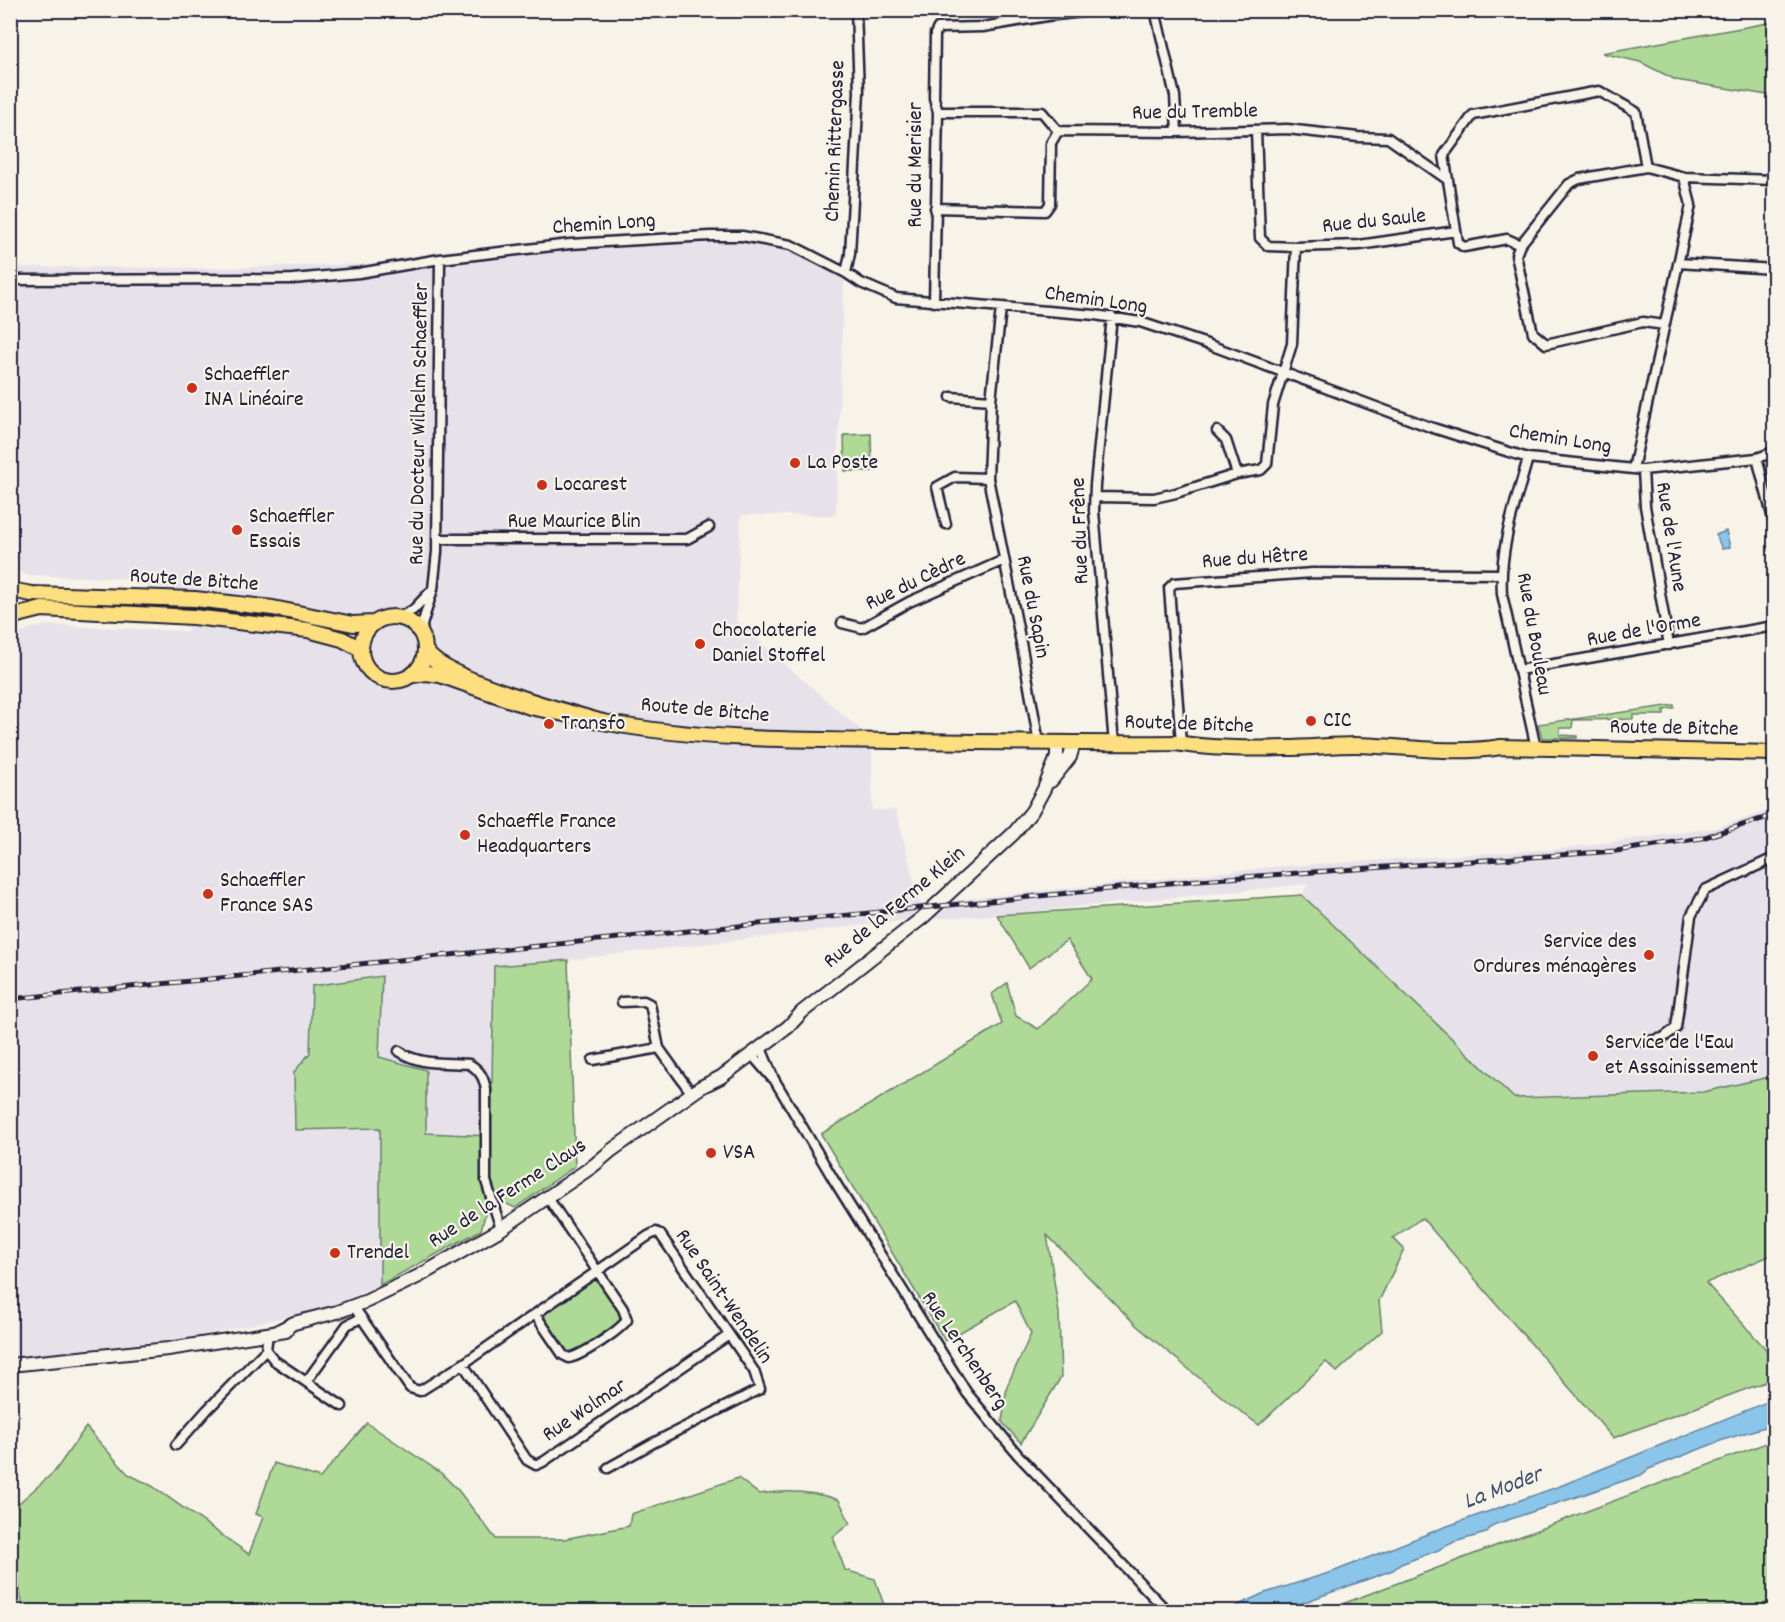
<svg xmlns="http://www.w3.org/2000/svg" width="1785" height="1622" font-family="Dekko,sans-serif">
<rect width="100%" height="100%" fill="#f7f3e8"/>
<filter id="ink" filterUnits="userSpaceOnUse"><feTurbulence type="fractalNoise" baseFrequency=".0167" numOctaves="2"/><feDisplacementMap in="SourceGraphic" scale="12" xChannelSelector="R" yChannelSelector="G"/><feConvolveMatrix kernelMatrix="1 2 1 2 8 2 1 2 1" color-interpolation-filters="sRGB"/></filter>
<g filter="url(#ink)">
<path fill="#e7e2ea" d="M731,229L750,230L793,242L844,277L836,515H741L736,621L872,740V810H896L920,904L1271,867L1558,849L1715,828L1774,809V1076L1703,1092L1514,1098L1302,895L1308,884L997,915L908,920L568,960L494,966L491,1136L426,1134V1070L379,1057L312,985L310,1053L294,1072L295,1129L380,1128V1285L343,1301L281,1318L195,1337L11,1358V638L29,629L45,625L189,631L141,579L26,575L11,566V267L219,268L367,264L443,251L564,240Z"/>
<path fill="#aed997" stroke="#687e69" stroke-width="1.5" d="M1774,22V96L1676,80L1640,62L1602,53Z
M871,434L872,471H845L844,435Z
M1674,705V708L1664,710V715H1633V719L1573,720L1572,728H1560V735L1577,736V738H1542L1538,724Z
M1302,895L1514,1098L1703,1092L1774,1076V1254L1706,1283L1774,1358V1379L1613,1438L1422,1218L1393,1238L1404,1249L1379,1301L1382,1331L1337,1372L1326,1362L1259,1425L1228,1402L1137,1326L1047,1235L1059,1313L1061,1377L1021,1443L1002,1422L1007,1386L1031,1334L1015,1301L945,1341L821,1134L1002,1024L992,994L1007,983L1016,1016L1038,1029L1092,979L1067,940L1029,968L997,915Z
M568,960L575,1166L515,1208L501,1201L487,1208L481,1230L380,1285V1128L295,1130L294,1072L310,1053L312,986L382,976L379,1057L426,1070V1133L491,1136L494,966Z
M591,1281H599L621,1314L619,1322L575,1352L567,1351L545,1319V1312Z
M367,1423L441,1473L458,1490L496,1539H564L629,1526L631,1514L738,1478L759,1494C786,1490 813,1491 839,1500L850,1523L833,1537L845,1570L875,1579L886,1611H24L11,1544V1510L55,1471L86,1427L128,1474L152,1486L249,1554L263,1517L256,1514L274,1463L320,1478Z
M1774,1440V1611H1324Z"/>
<path fill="#8bc6ea" stroke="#6184a4" stroke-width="1.5" d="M1726,531L1730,547L1722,549L1716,535Z
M1774,1399V1424L1723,1440L1649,1469L1641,1475L1493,1525L1486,1533L1454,1542L1436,1551L1401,1564L1393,1570L1382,1574L1280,1611H1226L1262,1594L1335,1571L1442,1528L1560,1486Z"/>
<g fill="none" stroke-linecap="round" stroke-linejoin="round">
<defs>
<path id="street" d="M1155,10L1175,96L1177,132
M938,112H1042L1058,131L1177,132L1287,129L1358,137L1388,138L1448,180
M935,208L1045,211L1050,204L1051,143L1058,131
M1520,245L1507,239L1464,247L1458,243L1444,155L1473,115L1599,91L1636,112L1646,167
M1296,247L1359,245L1456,231
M1678,263L1774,269
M846,273L850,254L859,92L856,10
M11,280L293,279L359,273L440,259L570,244L710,236H742L791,245L846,273L861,283L896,298L1095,315L1140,322L1207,344L1430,427L1528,458L1643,470L1757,458L1774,452
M934,302L938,112L934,98L935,34L938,28L983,27L1047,16L1101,10
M1001,308L991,400L988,478L1023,653L1039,743
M1112,317L1095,485L1094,511L1114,744
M1664,325L1643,322L1546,344L1533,333L1516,255L1520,245L1569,184L1579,179L1646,167L1684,177L1774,180
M951,397L991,400
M1217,431L1226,440L1237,474
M1528,458C1516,502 1499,548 1502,594L1536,748
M1757,458L1774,523
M1633,469L1691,205L1684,177
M1643,470L1645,506L1669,645
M1095,497L1154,498L1176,493L1237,474L1261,470L1267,464L1273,405L1292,344L1296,247L1268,246L1260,238L1256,130
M946,524L937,487L955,477L988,478
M437,539H687L709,527
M433,589L437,552L440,259
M399,617L413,610L433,589L422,625L423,635
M842,623L862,628L909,602L1004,560
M1519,670L1774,626
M1181,743L1169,588L1174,583L1313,573L1501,574
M622,1002L644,1001L650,1004L659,1048L692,1094
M1644,1042L1663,1038L1676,1028L1691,916L1705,890L1774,858
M761,1048L774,1079L835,1182L967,1393L1018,1455L1168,1612
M399,1051C420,1066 445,1062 469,1064C480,1070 484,1078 486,1090V1181L501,1229
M752,1055L771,1077
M593,1060L659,1048
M354,1307L410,1388L420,1391L463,1364L648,1236L656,1232L660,1234L754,1371L760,1389L653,1443L608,1468
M535,1314L563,1355L569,1358C583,1355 619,1331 627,1320L623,1309L548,1198
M266,1350L275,1361L342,1406
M463,1364L527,1460L536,1465L543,1462L729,1335
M306,1382L347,1325L361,1318
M176,1445L207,1410L266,1350L268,1333"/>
<path id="secondary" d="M1051,781L1070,757L1074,743
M280,1330L294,1323L337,1312L367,1301L419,1276L501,1229L593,1166L612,1150L701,1087L721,1077L788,1027L802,1012L922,918L1014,833L1032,811L1044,789L1057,757V743
M10,1365L168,1349L286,1331"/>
<path id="primary" d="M10,590L32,594L195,599L273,608L353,624L373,623
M361 649a32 32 0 1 1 64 0a32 32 0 1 1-64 0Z
M10,617L42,609L193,617L308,630L342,639L361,649
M413,675L427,673L440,675L530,707L603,722C568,712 442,679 426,651
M603,722C703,741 806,740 907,741C997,742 1087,744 1176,743C1212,749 1250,749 1286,748C1309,748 1332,745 1355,745C1404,746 1452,755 1501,747L1774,753"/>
</defs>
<use href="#street" stroke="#22223b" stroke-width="13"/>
<use href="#secondary" stroke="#22223b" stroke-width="16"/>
<use href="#primary" stroke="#22223b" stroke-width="18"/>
<use href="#street" stroke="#f7f3e8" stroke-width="8"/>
<use href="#secondary" stroke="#f7f3e8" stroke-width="12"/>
<use href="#primary" stroke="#fddf80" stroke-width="14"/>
<defs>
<path id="rail" d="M10,999L1199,880L1616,851L1702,838L1774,815"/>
</defs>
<use href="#rail" stroke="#22223b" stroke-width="5"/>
<use href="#rail" stroke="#f7f3e8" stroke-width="3" stroke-dasharray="9" stroke-linecap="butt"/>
</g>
</g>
<g fill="#c8321e" stroke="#f7f3e8" stroke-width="2">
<circle cx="192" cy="388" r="6"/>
<circle cx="795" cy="463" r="6"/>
<circle cx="542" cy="485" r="6"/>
<circle cx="237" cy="530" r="6"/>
<circle cx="700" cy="644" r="6"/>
<circle cx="1311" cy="721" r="6"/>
<circle cx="549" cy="724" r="6"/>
<circle cx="465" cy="835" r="6"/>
<circle cx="208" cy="894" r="6"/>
<circle cx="1649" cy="955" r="6"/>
<circle cx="1593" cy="1056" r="6"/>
<circle cx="711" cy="1153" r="6"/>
<circle cx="335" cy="1253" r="6"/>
</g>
<g text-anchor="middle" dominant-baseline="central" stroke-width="4.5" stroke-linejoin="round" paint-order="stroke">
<g font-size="22" fill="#22223b" stroke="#f7f3e8">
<text transform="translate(1195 113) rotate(-1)">Rue du Tremble</text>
<text transform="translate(836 141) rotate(-88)">Chemin Rittergasse</text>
<text transform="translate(916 165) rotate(-90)">Rue du Merisier</text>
<text transform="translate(1374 222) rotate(-6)">Rue du Saule</text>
<text transform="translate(604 225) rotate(-4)">Chemin Long</text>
<text transform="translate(1096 301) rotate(8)">Chemin Long</text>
<text transform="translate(420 424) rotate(-89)">Rue du Docteur Wilhelm Schaeffler</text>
<text transform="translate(1560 440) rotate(9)">Chemin Long</text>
<text x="574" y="522">Rue Maurice Blin</text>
<text transform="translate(1081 531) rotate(-92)">Rue du Frêne</text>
<text transform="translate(1670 537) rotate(81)">Rue de l'Aune</text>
<text transform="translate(1255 559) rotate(-4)">Rue du Hêtre</text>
<text transform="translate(194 581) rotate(4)">Route de Bitche</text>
<text transform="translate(916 582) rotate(-26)">Rue du Cèdre</text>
<text transform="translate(1032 607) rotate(79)">Rue du Sapin</text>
<text transform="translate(1644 631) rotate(-10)">Rue de l'Orme</text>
<text transform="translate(1533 634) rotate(80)">Rue du Bouleau</text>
<text transform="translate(705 711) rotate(5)">Route de Bitche</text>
<text transform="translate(1189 725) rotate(2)">Route de Bitche</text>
<text transform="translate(1674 729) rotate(1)">Route de Bitche</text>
<text transform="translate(895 908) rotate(-40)">Rue de la Ferme Klein</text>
<text transform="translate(508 1194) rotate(-33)">Rue de la Ferme Claus</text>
<text transform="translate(723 1297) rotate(56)">Rue Saint-Wendelin</text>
<text transform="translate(964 1351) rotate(56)">Rue Lerchenberg</text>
<text transform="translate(585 1411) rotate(-34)">Rue Wolmar</text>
</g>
<g font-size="22" fill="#22223b" stroke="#f7f3e8" text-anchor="start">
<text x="204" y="375">Schaeffler<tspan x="204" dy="25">INA Linéaire</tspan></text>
<text x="807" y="463">La Poste</text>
<text x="554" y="485">Locarest</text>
<text x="249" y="517">Schaeffler<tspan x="249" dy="25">Essais</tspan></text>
<text x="712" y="631">Chocolaterie<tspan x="712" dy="25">Daniel Stoffel</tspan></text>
<text x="1323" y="721">CIC</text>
<text x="561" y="724">Transfo</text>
<text x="477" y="822">Schaeffle France<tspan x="477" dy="25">Headquarters</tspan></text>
<text x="220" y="881">Schaeffler<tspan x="220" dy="25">France SAS</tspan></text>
<text x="1637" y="942" text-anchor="end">Service des<tspan x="1637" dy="25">Ordures ménagères</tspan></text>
<text x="1605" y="1043">Service de l'Eau<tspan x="1605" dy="25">et Assainissement</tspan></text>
<text x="723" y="1153">VSA</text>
<text x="347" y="1253">Trendel</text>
</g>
<g font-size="24" font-style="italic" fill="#425370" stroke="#f7f3e8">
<text transform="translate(1503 1489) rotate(-21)">La Moder</text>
</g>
</g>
<rect width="1785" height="1622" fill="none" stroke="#f7f3e8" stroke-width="36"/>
<rect x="18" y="18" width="1749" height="1586" fill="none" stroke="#22223b" stroke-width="2" filter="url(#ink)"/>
</svg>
